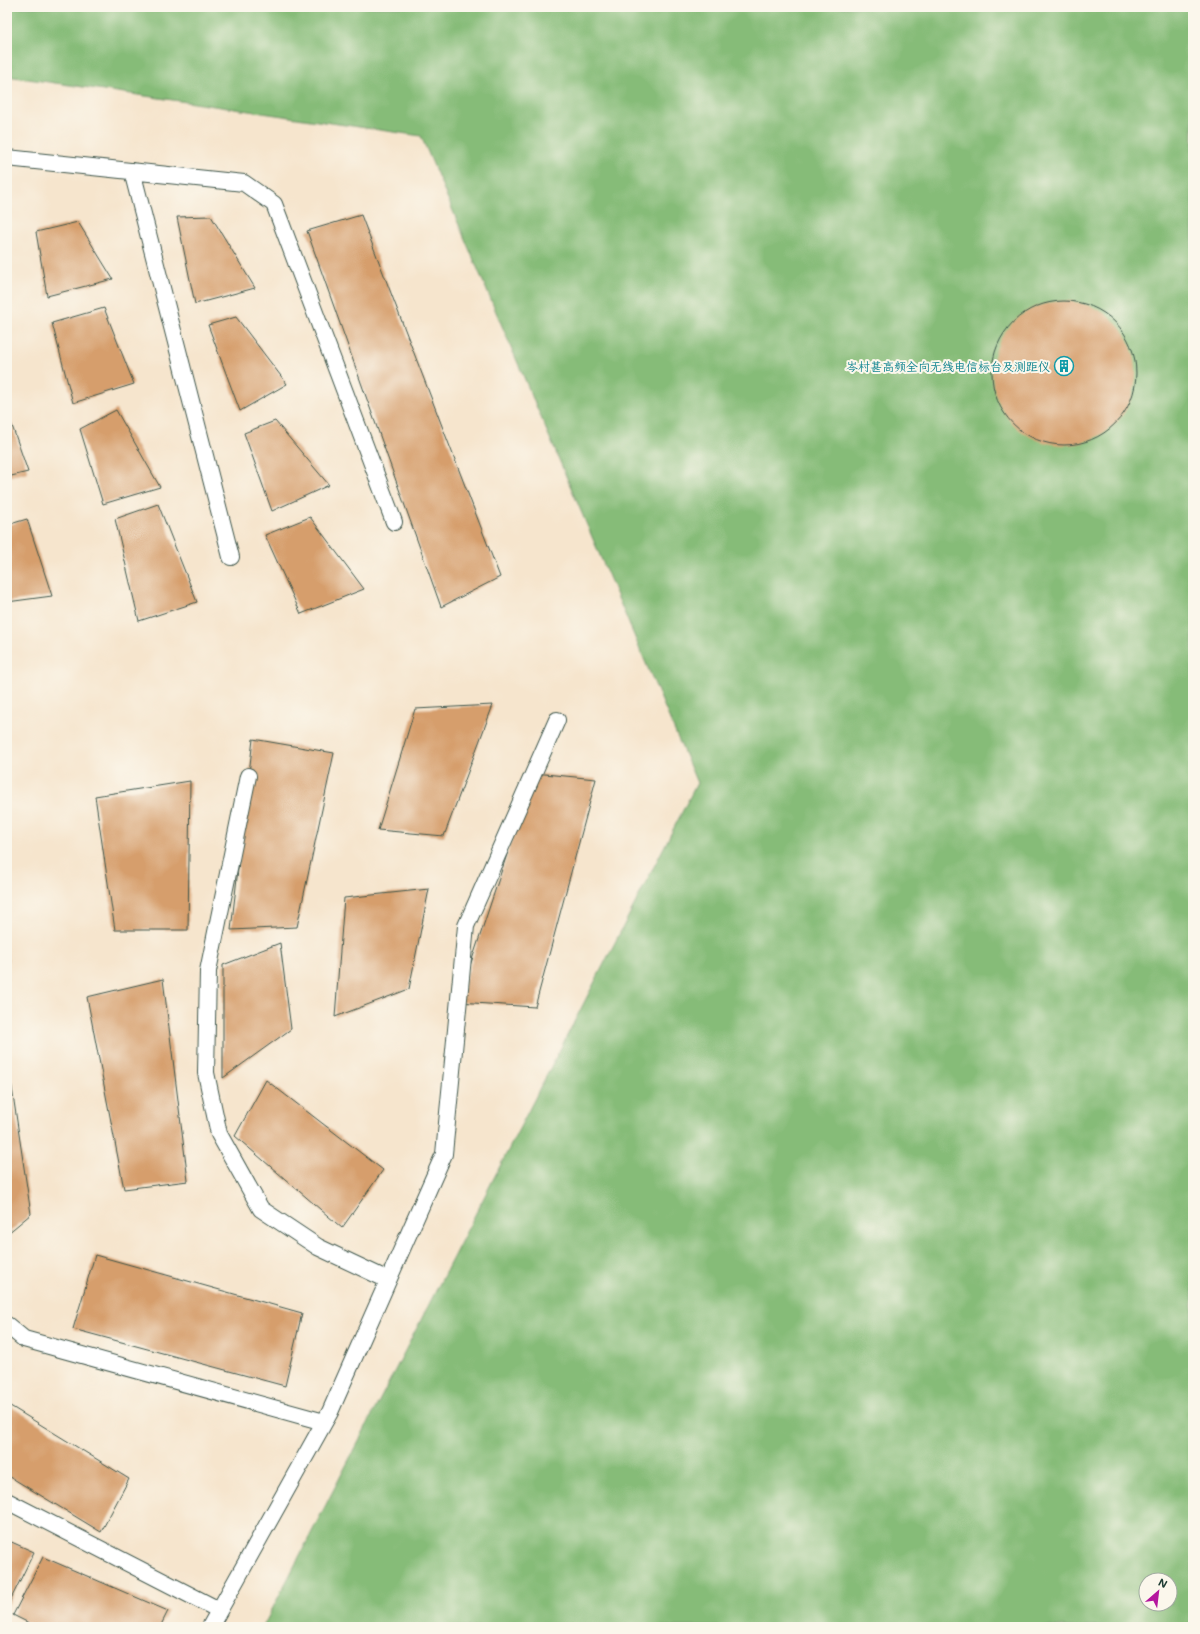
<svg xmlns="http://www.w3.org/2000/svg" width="1200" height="1634" font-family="Mali,'LXGW WenKai TC',sans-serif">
<rect width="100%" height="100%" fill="#fbf7ec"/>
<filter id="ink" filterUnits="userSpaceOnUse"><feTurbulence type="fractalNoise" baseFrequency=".025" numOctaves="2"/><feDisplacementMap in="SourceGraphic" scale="8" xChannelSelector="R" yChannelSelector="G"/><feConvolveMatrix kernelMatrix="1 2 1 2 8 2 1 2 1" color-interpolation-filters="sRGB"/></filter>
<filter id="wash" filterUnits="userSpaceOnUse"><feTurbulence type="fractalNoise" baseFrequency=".012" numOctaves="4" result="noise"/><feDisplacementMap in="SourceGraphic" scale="16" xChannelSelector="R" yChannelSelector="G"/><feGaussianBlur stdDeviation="0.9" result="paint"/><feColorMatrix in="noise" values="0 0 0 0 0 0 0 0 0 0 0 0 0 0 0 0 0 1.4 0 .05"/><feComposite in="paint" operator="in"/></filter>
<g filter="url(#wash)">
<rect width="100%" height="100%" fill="#f6e5cd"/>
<path fill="#86bc78" stroke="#527c56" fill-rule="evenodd" d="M7,7H1193V1627H263L697,783L421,136L7,76ZM1146,1580H1170V1604H1146Z"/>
<g id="blocks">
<path fill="#d69e6c" d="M361,215L500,577L441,607L307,231Z
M211,216L255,288L195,304L177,217Z
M78,222L113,279L47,296L36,232Z
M992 373a72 72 0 1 1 144 0a72 72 0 1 1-144 0Z
M104,308L134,384L73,403L52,323Z
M236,317L287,384L240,411L208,325Z
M116,410L160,487L103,504L80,429Z
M7,411L28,472L7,477Z
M275,421L329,485L272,511L244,433Z
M158,504L197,602L139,621L115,519Z
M310,517L364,589L301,614L265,535Z
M27,519L52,596L7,602V525Z
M493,705L444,836L378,830L415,709Z
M253,739L334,753L297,927L231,930Z
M534,773L596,779L535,1007L458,1002Z
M190,781L188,930H115L95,796Z
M429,889L409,989L335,1017L344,898Z
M280,943L291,1029L223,1078V965Z
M7,954H8V978L7,979Z
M163,979L188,1181L124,1189L87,997Z
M7,1055L31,1214L7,1234Z
M266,1080L383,1170L342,1228L235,1136Z
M95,1255L302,1313L285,1386L73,1329Z
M7,1404L129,1479L101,1532L7,1475Z
M7,1540L34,1552L7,1607Z
M43,1557L168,1611L160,1627H37L13,1615Z"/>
</g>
</g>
<g filter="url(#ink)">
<use href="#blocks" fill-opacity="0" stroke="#3f564b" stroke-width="1"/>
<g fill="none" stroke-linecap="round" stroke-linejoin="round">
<defs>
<path id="service" d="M7,158L244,183L274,204L394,522
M132,171L231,557
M248,776L208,971L206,1073L219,1134L261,1209L318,1247L388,1280
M7,1325L24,1339L324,1422
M7,1501L219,1610
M210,1627L330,1412L444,1154L466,926L557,720"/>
</defs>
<use href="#service" stroke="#3f564b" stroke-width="18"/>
<use href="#service" stroke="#fff" stroke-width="16"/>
</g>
</g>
<defs>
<symbol id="building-ring" viewBox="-11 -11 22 22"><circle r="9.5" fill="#fbf7ec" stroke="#0f9aa8" stroke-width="1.5"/><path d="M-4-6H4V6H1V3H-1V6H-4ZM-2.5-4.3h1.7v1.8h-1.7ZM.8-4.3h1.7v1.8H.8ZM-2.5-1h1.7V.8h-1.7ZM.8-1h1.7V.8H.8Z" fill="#0f9aa8"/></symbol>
</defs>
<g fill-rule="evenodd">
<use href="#building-ring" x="1053" y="355" width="22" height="22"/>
</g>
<g text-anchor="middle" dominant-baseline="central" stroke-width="4" stroke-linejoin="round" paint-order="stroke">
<g font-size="12" fill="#0d838f" stroke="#fbf7ec" text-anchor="end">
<text x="1050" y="366">岑村甚高频全向无线电信标台及测距仪</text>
</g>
</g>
<rect width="1200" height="1634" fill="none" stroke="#fbf7ec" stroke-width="24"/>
<g transform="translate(1158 1592) rotate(28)"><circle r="19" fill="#fbf7ec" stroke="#a3ada2"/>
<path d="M0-3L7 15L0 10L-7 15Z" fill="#b5179e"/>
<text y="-6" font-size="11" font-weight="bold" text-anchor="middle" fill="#1f3d34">N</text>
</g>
</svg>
